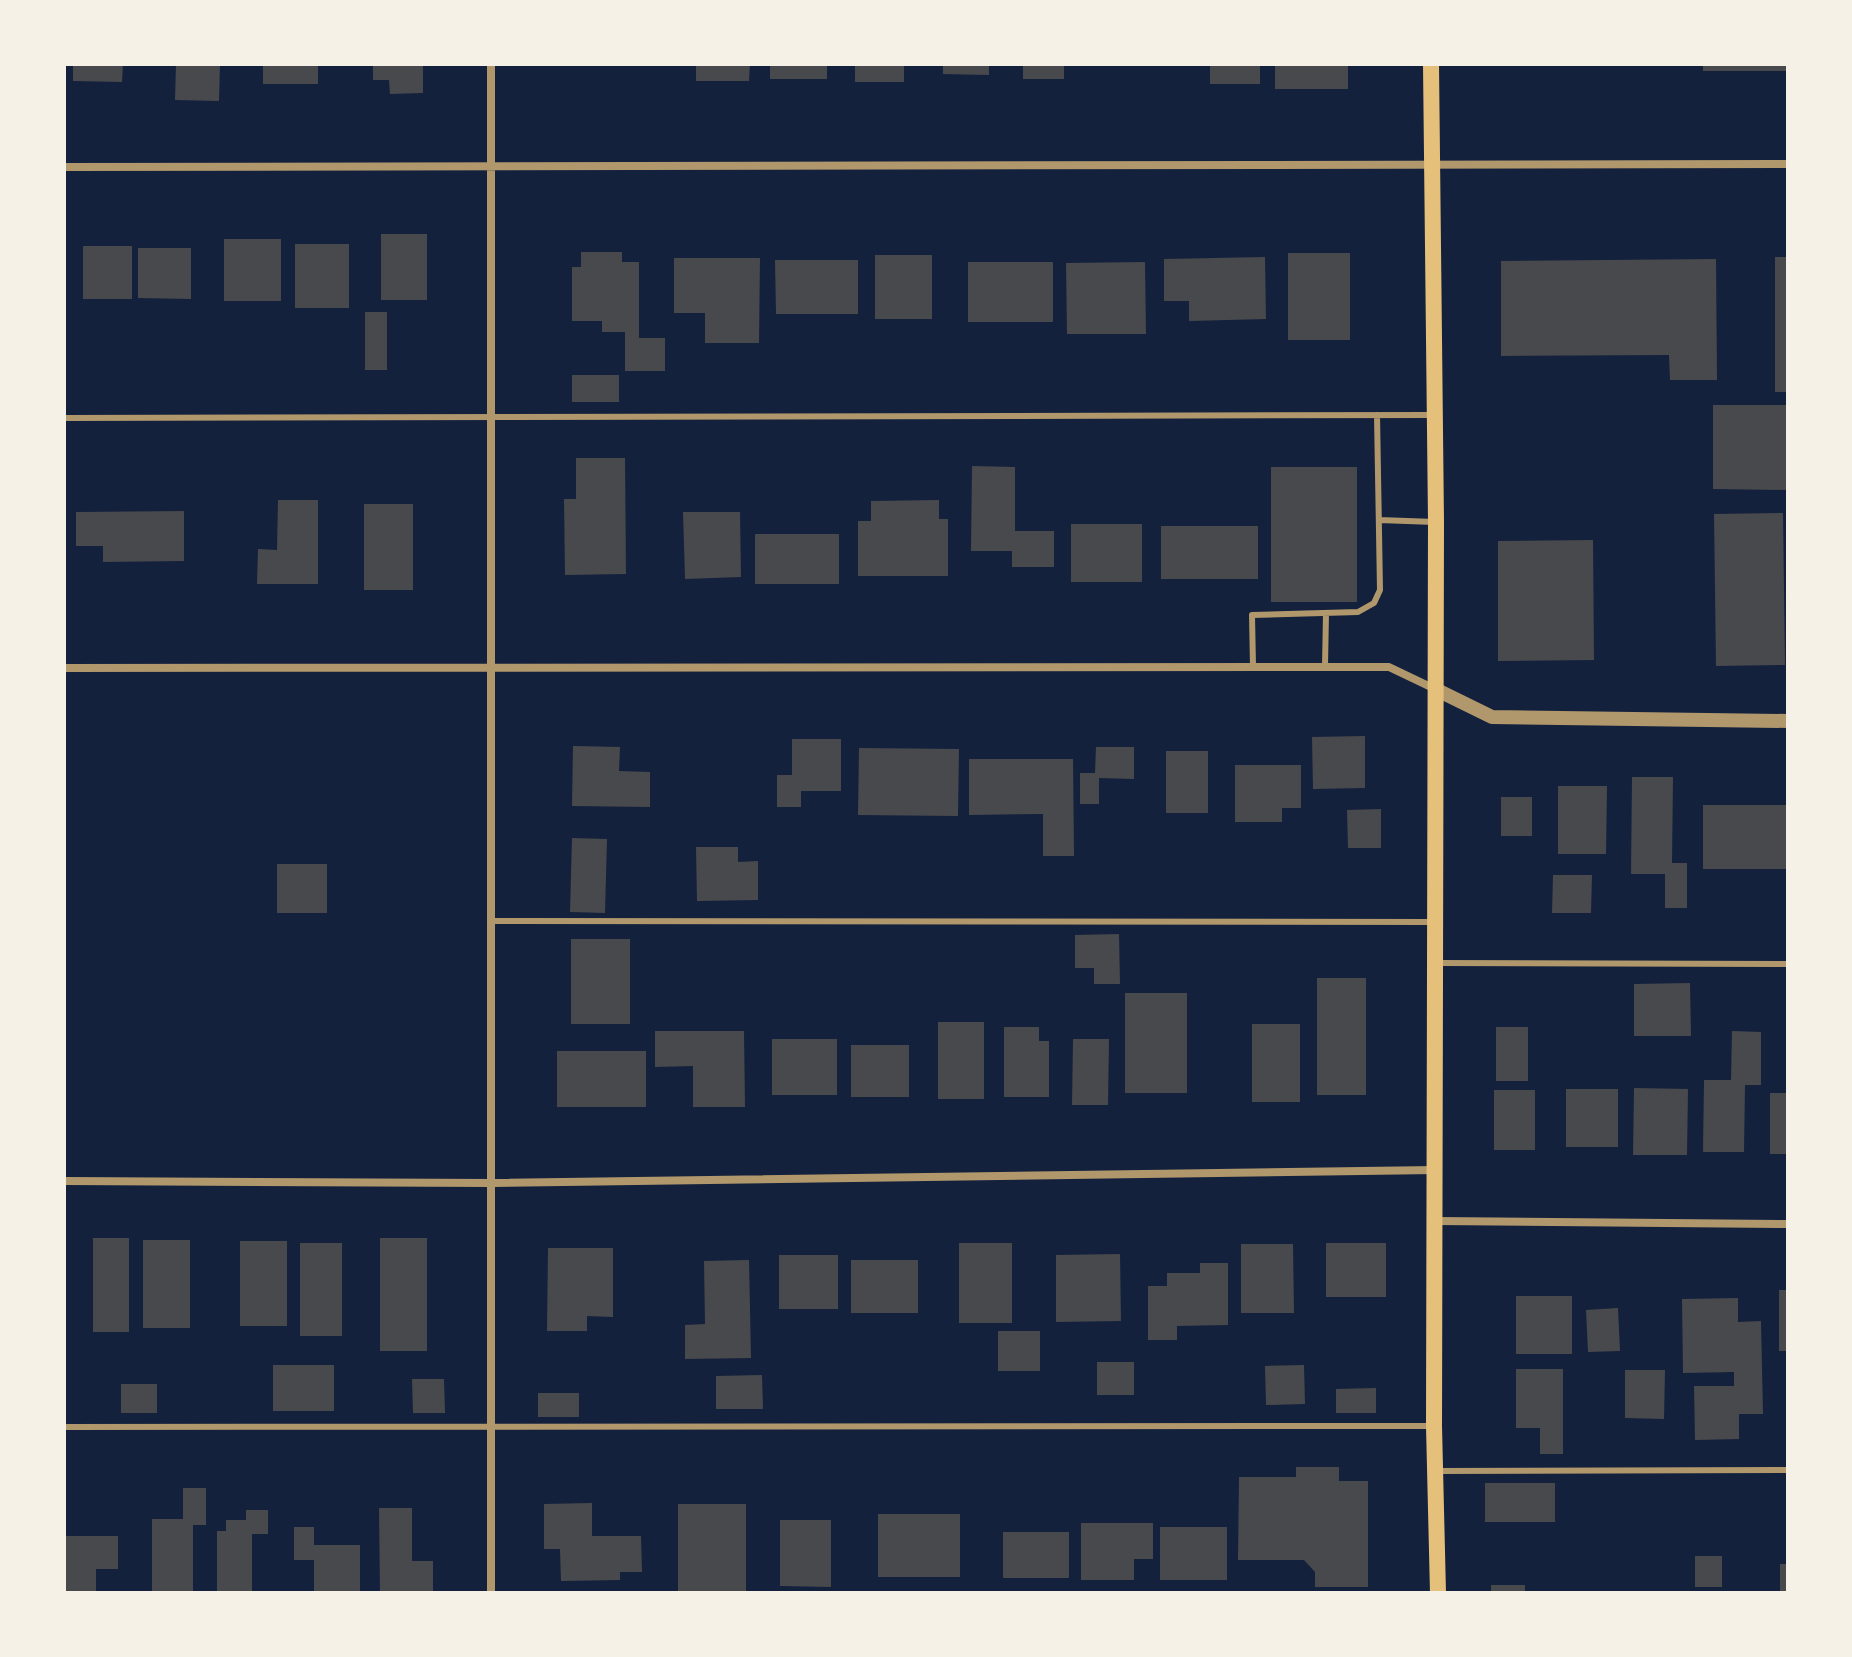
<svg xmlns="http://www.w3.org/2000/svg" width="1852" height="1657" font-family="'Source Sans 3',sans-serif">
<rect width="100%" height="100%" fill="#14213d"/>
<path fill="#48494c" d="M73,64H123L122,82L73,81Z
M176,64H220L219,101L175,100Z
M263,64H318V84H263Z
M373,64H423V93L390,94L389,80H373Z
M696,64H750L749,81H696Z
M770,64H827V79H770Z
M855,64H904V82H855Z
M943,64H989V75L943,74Z
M1023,64H1064V79H1023Z
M1210,64H1260V84H1210Z
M1275,64H1348V89H1275Z
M1703,64H1788V71H1703Z
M381,234H427V300H381Z
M224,239H281V301H224Z
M295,244H349V308H295Z
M83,246H132V299H83Z
M138,248H191V299L138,298Z
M581,252H622V262H639V338H665V371H625V332H602V321H572V267H581Z
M1288,253H1350V340H1288Z
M875,255H932V319H875Z
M1265,257L1266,319L1189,321V301H1164V259Z
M1775,257H1788V392H1775Z
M674,258H760L759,343H705V313H674Z
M1716,259L1717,380H1670L1669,355L1501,356V261Z
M775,260H858V314H776Z
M968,262H1053V322H968Z
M1145,262L1146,334H1067L1066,263Z
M365,312H387V370H365Z
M572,375H619V402H572Z
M1713,405H1788V490L1713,489Z
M576,458H625L626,574L565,575L564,499H576Z
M972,466L1015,467V531H1054V567H1012V551H971Z
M1271,467H1357V602H1271Z
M278,500H318V584H257L258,549L277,550Z
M939,500V519H948V576H858V521H871V501Z
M364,504H413V590H364Z
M184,511V561L103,562V546H76V512Z
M683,512H740L741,577L685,579Z
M1783,513L1785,665L1716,666L1714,514Z
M1071,524H1142V582H1071Z
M1161,526H1258V579H1161Z
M755,534H839V584H755Z
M1593,540L1594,660L1498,661V541Z
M1365,736V788L1313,789L1312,737Z
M792,739H841V791H801V807H777V775H792Z
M573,746L620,747L619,771L650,772V807L572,806Z
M1096,747H1134V779L1099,778V804H1080V773H1095Z
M859,748L959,749L958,816L858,815Z
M1166,751H1208V813H1166Z
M969,759H1073L1074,856H1043V814L969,815Z
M1235,765H1301V808H1282V822H1235Z
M1632,777H1673L1672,863H1687V908H1665V874H1631Z
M1558,786H1607L1606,854H1558Z
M1501,797H1532V836H1501Z
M1703,805H1788V869H1703Z
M1381,809V848H1348L1347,810Z
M572,838L607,839L605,913L570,912Z
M696,847H738V862L758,861V900L697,901Z
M277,864H327V913H277Z
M1553,875H1592L1591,913H1552Z
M1119,934L1120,984H1094V968H1075V935Z
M571,939H630V1024H571Z
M1317,978H1366V1095H1317Z
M1690,983L1691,1036H1634V984Z
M1125,993H1187V1093H1125Z
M938,1022H984V1099H938Z
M1252,1024H1300V1102H1252Z
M1004,1027H1039V1041H1049V1097H1004Z
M1496,1027H1528V1081H1496Z
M655,1031H744L745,1107H693V1066L655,1067Z
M1732,1031L1761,1032V1085H1745L1744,1152H1703L1704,1080H1731Z
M772,1039H837V1095H772Z
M1073,1039H1109L1108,1105H1072Z
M851,1045H909V1097H851Z
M557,1051H646V1107H557Z
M1634,1088L1688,1089L1687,1155H1633Z
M1566,1089H1618V1147H1566Z
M1494,1090H1535V1150H1494Z
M1770,1093H1788V1154H1770Z
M93,1238H129V1332H93Z
M380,1238H427V1351H380Z
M143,1240H190V1328H143Z
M240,1241H287V1326H240Z
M300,1243H342V1336H300Z
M959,1243H1012V1323H959Z
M1326,1243H1386V1297H1326Z
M1241,1244H1293L1294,1313H1241Z
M548,1248H613V1317L587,1316V1331H547Z
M1120,1254L1121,1321L1056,1322V1255Z
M779,1255H838V1309H779Z
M749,1260L751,1358L685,1359V1325L705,1324L704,1261Z
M851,1260H918V1313H851Z
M1200,1263H1228V1325L1177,1326V1340H1148V1286H1167V1273H1200Z
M1779,1290H1788V1351H1779Z
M1516,1296H1572V1354H1516Z
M1738,1298V1322L1761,1321L1763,1414H1739V1439L1695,1440L1694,1386H1734V1372L1683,1373L1682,1299Z
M1618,1308L1620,1351L1588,1352L1586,1310Z
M998,1331H1040V1371H998Z
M1097,1362H1134V1395H1097Z
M273,1365H334V1411H273Z
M1304,1365L1305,1404L1266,1405L1265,1366Z
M1516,1369H1563V1454H1540V1428H1516Z
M1625,1370H1665L1664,1419L1625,1418Z
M762,1375L763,1409H716V1376Z
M412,1379H444L445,1413H413Z
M121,1384H157V1413H121Z
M1376,1388V1413H1336V1389Z
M538,1393H579V1417H538Z
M1296,1467H1339V1481H1368V1587H1315V1572L1304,1560H1238L1239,1477H1296Z
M1485,1483H1555V1522H1485Z
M183,1488H206V1525H193V1593H152V1519H183Z
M592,1503V1536H641L642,1572H620V1580L561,1581L560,1549H544V1504Z
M678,1504H746V1593H678Z
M379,1508H412V1561H433V1593H380Z
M246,1510H268V1534H252V1593H217V1531H226V1520H246Z
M878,1514H960V1577H878Z
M780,1520H831V1587L780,1586Z
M1081,1523H1153V1559H1134V1580H1081Z
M294,1527H314V1545H360V1593H314V1560H294Z
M1160,1527H1227V1580H1160Z
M1003,1532H1069V1578H1003Z
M64,1536H118V1569H96V1593H64Z
M1695,1556H1722V1587H1695Z
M1780,1564H1788V1593H1780Z
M1491,1585H1525V1593H1491Z"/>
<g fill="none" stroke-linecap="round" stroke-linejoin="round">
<path stroke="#b1986c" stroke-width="6" d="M64,418L1435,415
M1379,520L1435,522
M1325,666L1326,613
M1253,667L1252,615L1358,612L1374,603L1380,590L1377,415
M491,921L1432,922
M1436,963L1788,964
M64,1427L1434,1426
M1436,1471L1788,1470"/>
<path stroke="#b1986c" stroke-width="8" d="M491,64V1593
M64,167L1788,164
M64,668L1389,667L1435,689
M64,1181L493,1183L1435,1170
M1436,1221L1788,1224"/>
<path stroke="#b1986c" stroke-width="14" d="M1435,689L1492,717L1788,721"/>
<path stroke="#e5c07b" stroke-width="16" d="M1431,64L1436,522L1434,1426L1438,1593"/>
</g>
<rect width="1852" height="1657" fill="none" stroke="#f6f1e7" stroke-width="132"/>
</svg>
